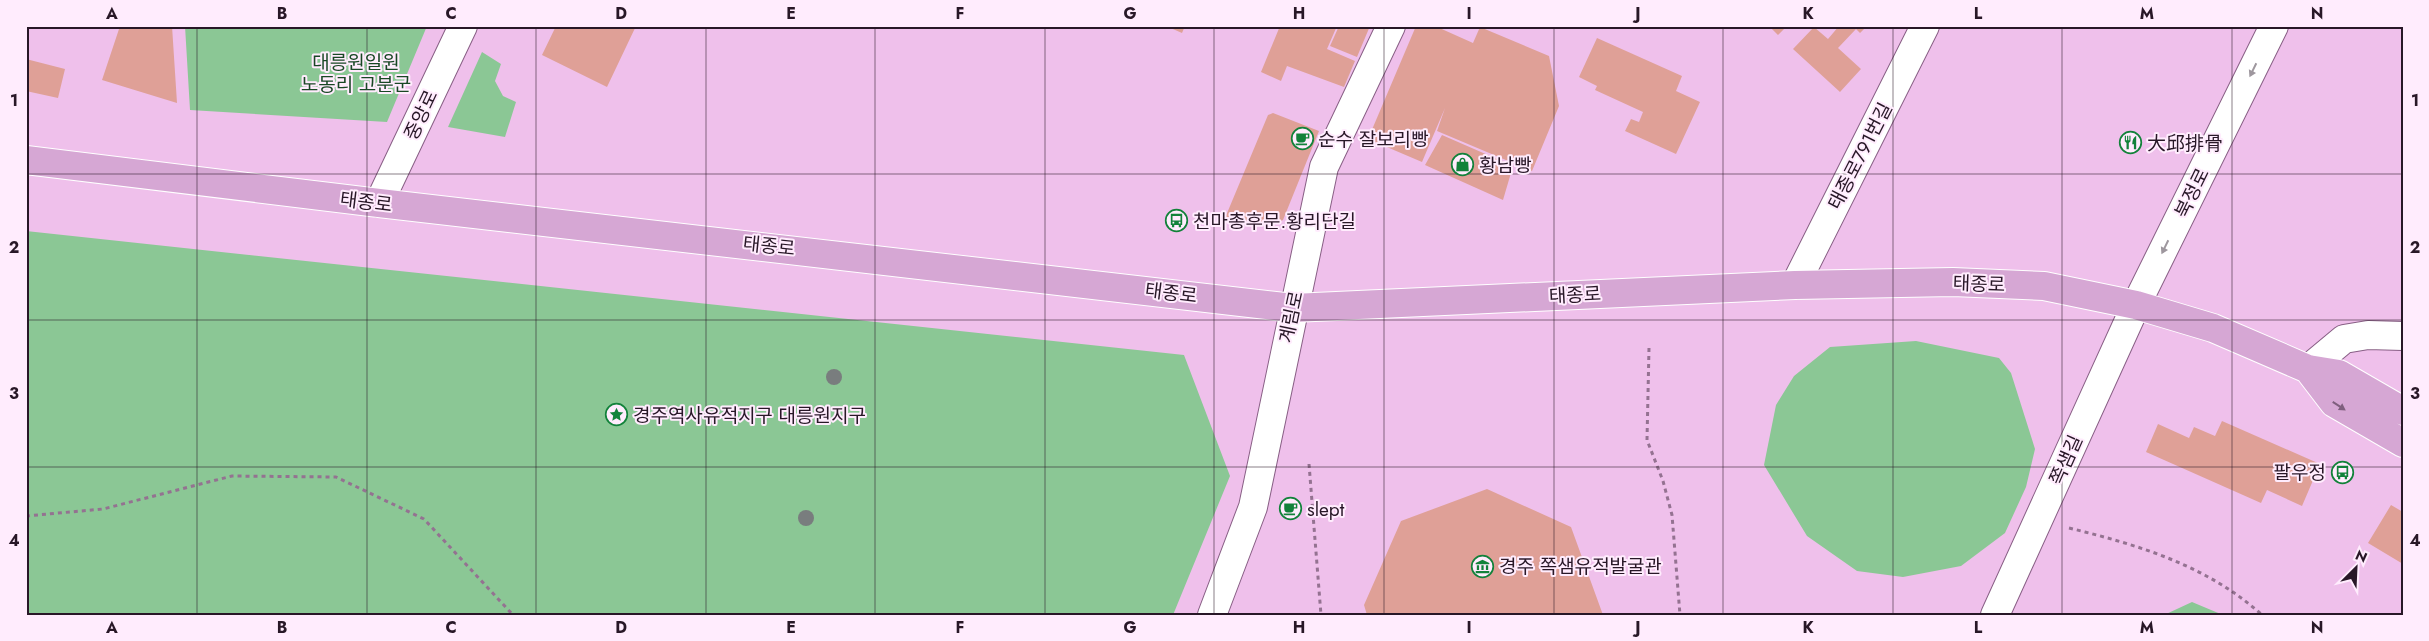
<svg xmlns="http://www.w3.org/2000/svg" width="2429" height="641" font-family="Jost,'Noto Sans KR',sans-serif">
<rect width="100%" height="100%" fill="#efc0eb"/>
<path fill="#8bc795" d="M185,26H427L387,122L190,110Z
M482,52L501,64L495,81L503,96L516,102L505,137L448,127Z
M26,231L1184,355L1230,476L1173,615H26Z
M1916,341L1999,358L2011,373L2035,449L2026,487L2005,533L1961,566L1903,577L1857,571L1807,536L1764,465L1776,405L1794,376L1830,347Z
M2192,602L2223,615H2164Z"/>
<path fill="#dfa097" d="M120,26H172L177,103L102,80Z
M556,26H636L607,87L542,55Z
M1166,26H1185L1182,33Z
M1280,26H1337L1327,49L1355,61L1344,87L1287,66L1281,81L1261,72Z
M1339,26H1370L1357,57L1330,46Z
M1416,26H1435L1473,43L1480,27L1549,56L1559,106L1532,171L1437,131L1445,108L1422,162L1368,139Z
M1769,26H1787L1778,35Z
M1839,26H1867L1860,33L1856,29L1838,48L1861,69L1840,92L1793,49L1814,27L1828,39Z
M1597,38L1682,76L1676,91L1700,102L1676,154L1625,131L1631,119L1639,122L1643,112L1595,90L1597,86L1579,77Z
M26,59L65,69L58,98L26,91Z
M1273,113L1319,131L1283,220L1275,224L1225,218L1268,115Z
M1442,135L1513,166L1503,200L1425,165Z
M2222,421L2320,464L2302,506L2267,490L2261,503L2146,452L2158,424L2189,438L2194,427L2215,436Z
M1487,489L1571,527L1603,615H1367L1364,605L1401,521Z
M2391,505L2403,512V564L2368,543Z"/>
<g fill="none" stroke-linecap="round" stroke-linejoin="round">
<defs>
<path id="minor" d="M379,203L463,26
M1795,285L1925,26
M2308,369L2344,339L2368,335L2403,336
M1212,615L1253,507L1324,167L1391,26
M1995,615L2136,305L2274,26"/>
<path id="major" d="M26,160L379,203L1293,308L1795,285L1953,282L2044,286L2136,305L2213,328L2308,369L2339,374L2403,411
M2308,369L2334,403L2403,443"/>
</defs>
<use href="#minor" stroke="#885f85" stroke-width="30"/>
<use href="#major" stroke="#fff" stroke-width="30"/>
<path stroke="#947291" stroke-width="3" stroke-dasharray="4 4" stroke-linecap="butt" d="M1649,348L1647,440L1663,481L1672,515L1680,615
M1309,464L1321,615
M26,516L103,509L232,476L336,477L424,519L513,615
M2069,528C2139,545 2208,566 2262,615"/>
<use href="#minor" stroke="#fff" stroke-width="28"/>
<use href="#major" stroke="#d6a7d4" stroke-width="28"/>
</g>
<g fill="#797d7e">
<circle cx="834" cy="377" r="8"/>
<circle cx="806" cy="518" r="8"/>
</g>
<defs><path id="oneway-solid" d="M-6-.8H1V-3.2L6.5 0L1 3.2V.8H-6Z" transform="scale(1.25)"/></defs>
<g fill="#9e979e">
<use href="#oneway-solid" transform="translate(2253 70) rotate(116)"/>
<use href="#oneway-solid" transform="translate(2165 247) rotate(116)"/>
</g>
<use fill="#7f5f7e" href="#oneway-solid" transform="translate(2339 406) rotate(33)"/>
<path fill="none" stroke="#281727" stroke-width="1" stroke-opacity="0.55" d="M197,26V615M367,26V615M536,26V615M706,26V615M875,26V615M1045,26V615M1214,26V615M1384,26V615M1554,26V615M1723,26V615M1893,26V615M2062,26V615M2232,26V615M26,174H2403M26,320H2403M26,467H2403"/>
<defs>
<symbol id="cafe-ring" viewBox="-11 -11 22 22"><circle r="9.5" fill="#ffecfd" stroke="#12823a" stroke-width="1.5"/><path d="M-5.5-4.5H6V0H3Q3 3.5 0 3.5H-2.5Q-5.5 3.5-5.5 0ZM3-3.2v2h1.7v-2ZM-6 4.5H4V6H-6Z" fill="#12823a"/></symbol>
<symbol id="restaurant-ring" viewBox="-11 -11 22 22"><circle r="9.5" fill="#ffecfd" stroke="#12823a" stroke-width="1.5"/><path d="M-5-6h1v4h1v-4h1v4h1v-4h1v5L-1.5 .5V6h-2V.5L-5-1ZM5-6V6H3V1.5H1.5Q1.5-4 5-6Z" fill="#12823a"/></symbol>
<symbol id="shop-ring" viewBox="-11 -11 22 22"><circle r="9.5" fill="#ffecfd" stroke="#12823a" stroke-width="1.5"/><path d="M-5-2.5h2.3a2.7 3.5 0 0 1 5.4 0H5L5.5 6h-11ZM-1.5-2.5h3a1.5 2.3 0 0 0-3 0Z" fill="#12823a"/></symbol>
<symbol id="bus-ring" viewBox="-11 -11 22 22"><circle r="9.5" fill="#ffecfd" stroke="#12823a" stroke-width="1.5"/><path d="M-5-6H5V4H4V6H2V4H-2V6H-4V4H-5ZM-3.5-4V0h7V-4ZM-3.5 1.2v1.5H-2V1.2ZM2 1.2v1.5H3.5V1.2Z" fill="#12823a"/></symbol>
<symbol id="sight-ring" viewBox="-11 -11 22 22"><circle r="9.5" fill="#ffecfd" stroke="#12823a" stroke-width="1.5"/><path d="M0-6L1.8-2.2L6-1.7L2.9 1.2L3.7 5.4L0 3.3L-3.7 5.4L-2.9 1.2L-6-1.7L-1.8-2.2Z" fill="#12823a"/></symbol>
<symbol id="museum-ring" viewBox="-11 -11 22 22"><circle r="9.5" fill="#ffecfd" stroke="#12823a" stroke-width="1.5"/><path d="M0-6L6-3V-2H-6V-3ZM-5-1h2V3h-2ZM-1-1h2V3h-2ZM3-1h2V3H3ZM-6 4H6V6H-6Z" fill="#12823a"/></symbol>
</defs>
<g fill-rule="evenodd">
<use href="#cafe-ring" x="1290" y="126" width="25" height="25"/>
<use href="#restaurant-ring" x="2118" y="130" width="25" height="25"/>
<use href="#shop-ring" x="1450" y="152" width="25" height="25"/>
<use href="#bus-ring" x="1164" y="208" width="25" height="25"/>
<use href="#sight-ring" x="604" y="402" width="25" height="25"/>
<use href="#bus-ring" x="2330" y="460" width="25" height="25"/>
<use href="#cafe-ring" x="1278" y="496" width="25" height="25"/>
<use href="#museum-ring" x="1470" y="554" width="25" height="25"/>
</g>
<g text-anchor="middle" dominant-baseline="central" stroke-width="4" stroke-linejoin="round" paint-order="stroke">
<g font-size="19" fill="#184724" stroke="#ffecfd">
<text x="356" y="62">대릉원일원<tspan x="356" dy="22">노동리 고분군</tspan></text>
</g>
<g font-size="19" fill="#281727" stroke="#ffecfd">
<text transform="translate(421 115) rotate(-65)">중앙로</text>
<text transform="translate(1860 156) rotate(-63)">태종로791번길</text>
<text transform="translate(2192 193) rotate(-64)">북정로</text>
<text transform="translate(366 202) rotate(7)">태종로</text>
<text transform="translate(769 246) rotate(6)">태종로</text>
<text transform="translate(1979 284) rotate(2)">태종로</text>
<text transform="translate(1171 293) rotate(7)">태종로</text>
<text transform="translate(1575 295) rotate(-3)">태종로</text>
<text transform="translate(1291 317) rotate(-78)">계림로</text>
<text transform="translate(2066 460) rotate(-66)">쪽샘길</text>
</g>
<g font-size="19" fill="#281727" stroke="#ffecfd" text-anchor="start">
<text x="1318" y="139">순수 잘보리빵</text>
<text x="2147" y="143">大邱排骨</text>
<text x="1479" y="165">황남빵</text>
<text x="1193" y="221">천마총후문.황리단길</text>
<text x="633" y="415">경주역사유적지구 대릉원지구</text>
<text x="2326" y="472" text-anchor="end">팔우정</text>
<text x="1307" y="509">slept</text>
<text x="1499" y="566">경주 쪽샘유적발굴관</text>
</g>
</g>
<rect width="2429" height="641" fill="none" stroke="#ffecfd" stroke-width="55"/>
<g transform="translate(2356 568) rotate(24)" stroke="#ffecfd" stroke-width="4" paint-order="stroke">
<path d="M0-4L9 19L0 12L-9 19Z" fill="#281727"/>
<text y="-8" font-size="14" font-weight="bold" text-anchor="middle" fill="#281727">N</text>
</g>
<rect x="28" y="28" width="2374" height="586" fill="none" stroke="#281727" stroke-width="2"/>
<g font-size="16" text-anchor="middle" font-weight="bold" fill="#281727">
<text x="112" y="19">A</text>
<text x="282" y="19">B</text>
<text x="451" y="19">C</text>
<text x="621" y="19">D</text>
<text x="791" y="19">E</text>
<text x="960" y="19">F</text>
<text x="1130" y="19">G</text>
<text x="1299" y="19">H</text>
<text x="1469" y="19">I</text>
<text x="1638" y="19">J</text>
<text x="1808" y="19">K</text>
<text x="1978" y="19">L</text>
<text x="2147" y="19">M</text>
<text x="2317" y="19">N</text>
<text x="14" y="106">1</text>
<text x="2415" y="106">1</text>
<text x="14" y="253">2</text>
<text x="2415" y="253">2</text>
<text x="14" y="399">3</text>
<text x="2415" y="399">3</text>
<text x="14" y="546">4</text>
<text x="2415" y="546">4</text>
<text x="112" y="633">A</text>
<text x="282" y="633">B</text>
<text x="451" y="633">C</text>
<text x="621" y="633">D</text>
<text x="791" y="633">E</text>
<text x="960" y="633">F</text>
<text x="1130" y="633">G</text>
<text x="1299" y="633">H</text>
<text x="1469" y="633">I</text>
<text x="1638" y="633">J</text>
<text x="1808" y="633">K</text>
<text x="1978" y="633">L</text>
<text x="2147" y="633">M</text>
<text x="2317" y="633">N</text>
</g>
</svg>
